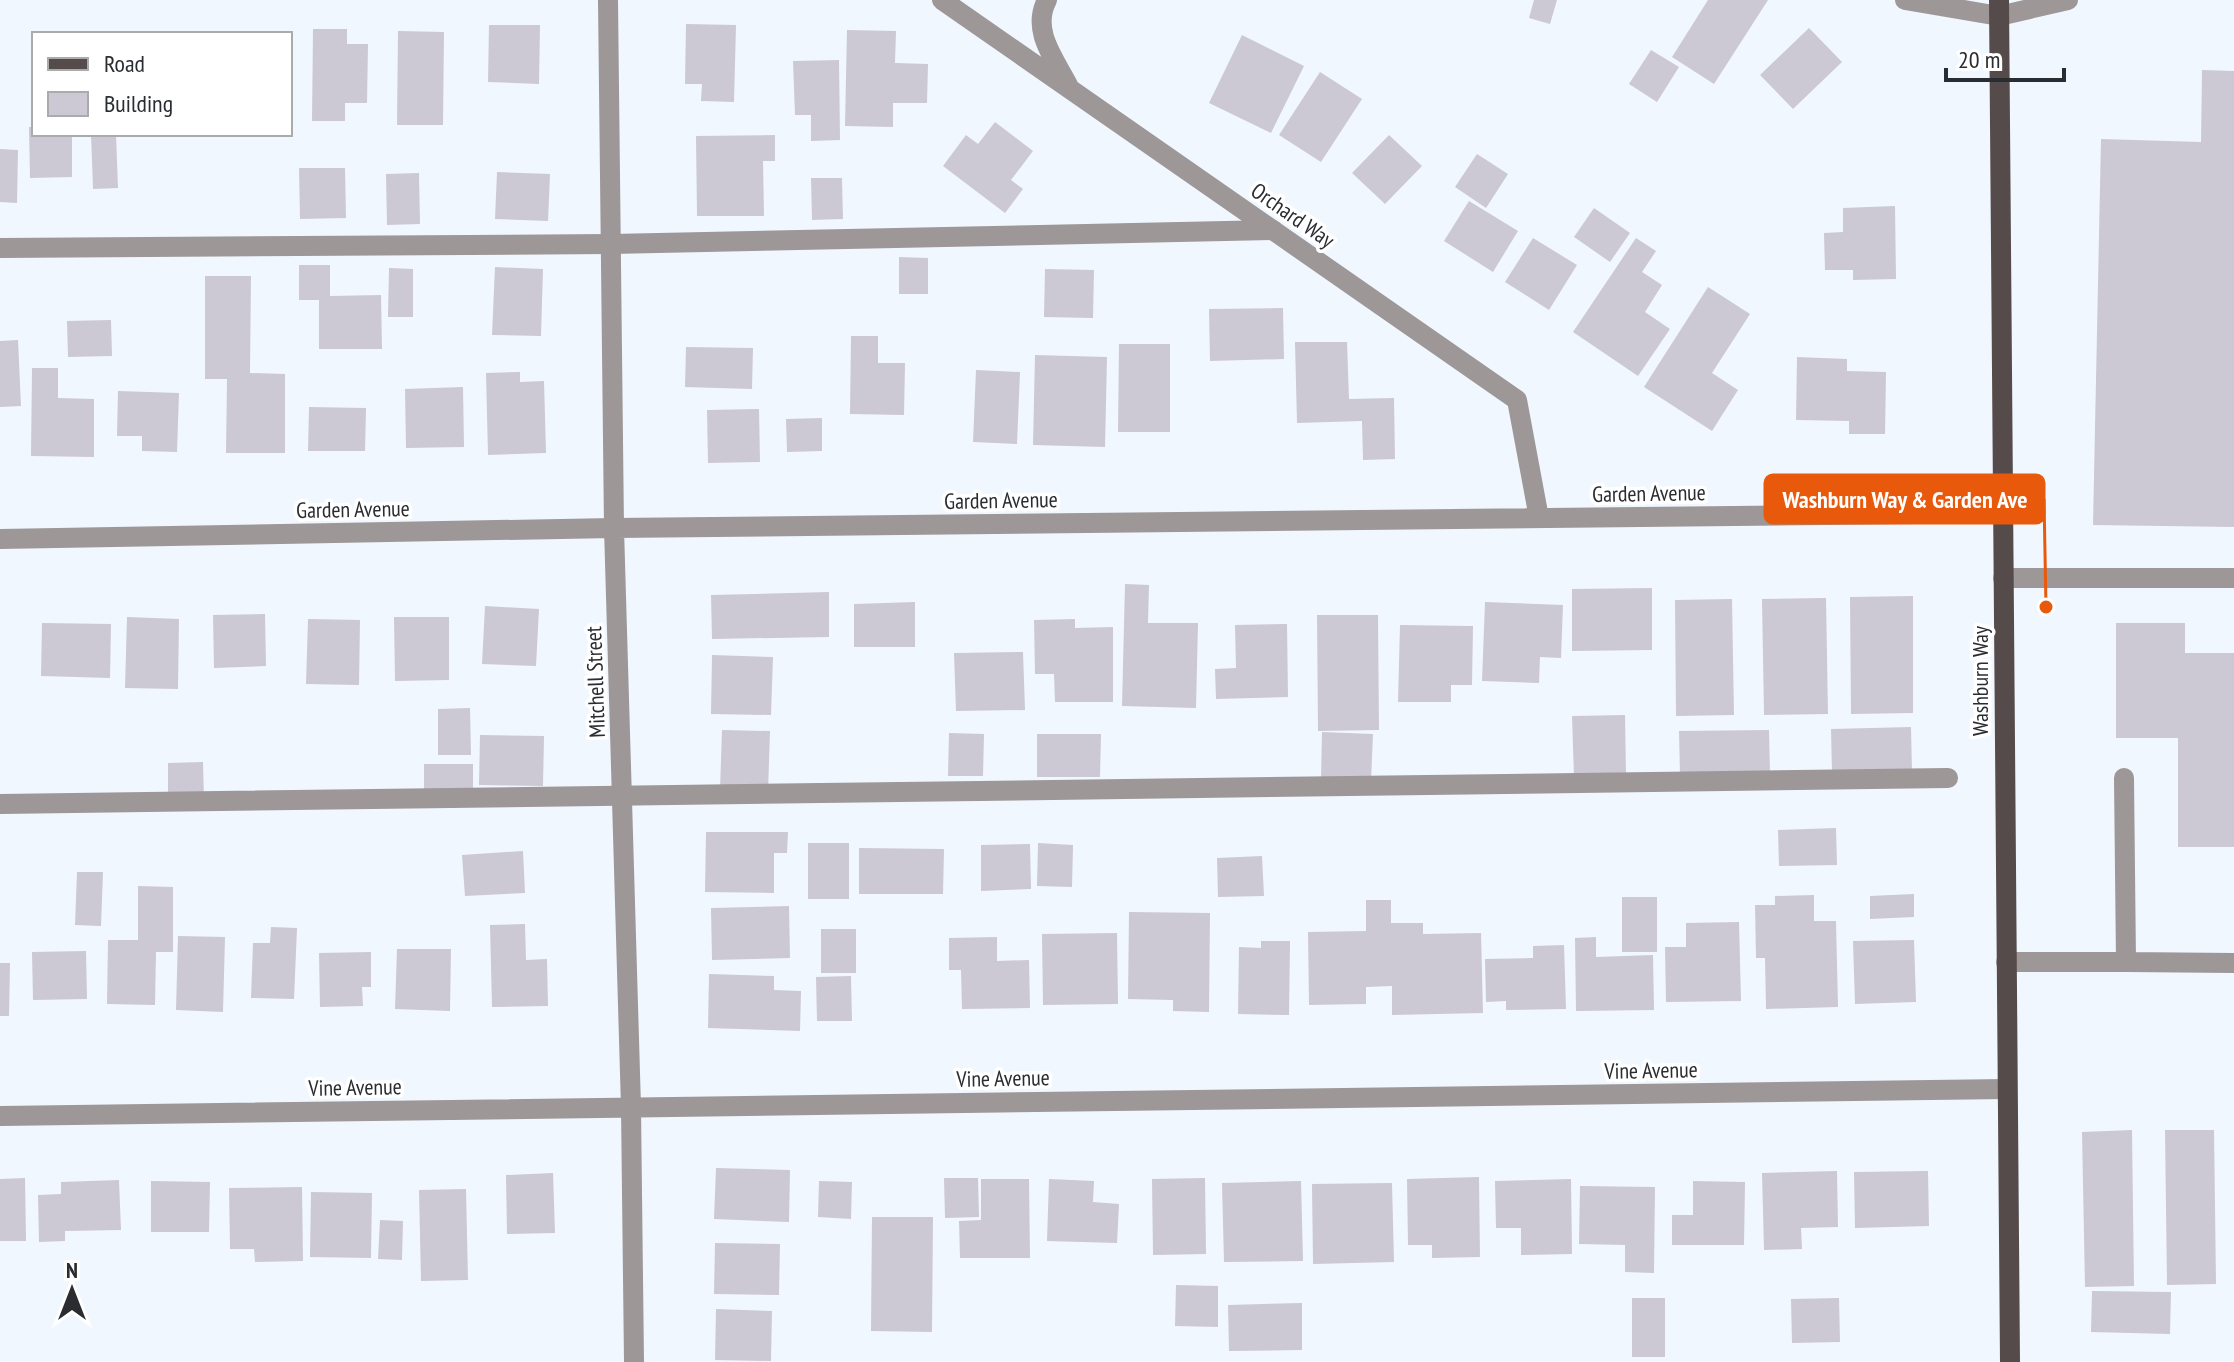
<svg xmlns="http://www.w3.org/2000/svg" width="2234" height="1362" font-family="'PT Sans Narrow',sans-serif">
<rect width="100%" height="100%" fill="#f0f7ff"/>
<path fill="#ccc8d4" d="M1534,0H1557L1550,24L1529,18Z
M1708,0H1768L1714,84L1672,57Z
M686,24L736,25L734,102L701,101L702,84H685Z
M489,25H540L539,84L488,82Z
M1809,28L1842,62L1793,109L1760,75Z
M313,29H347V44H368L367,103H345V121H312Z
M847,30L896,31L895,63L928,64L927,103H893V127L845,126Z
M398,31L444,32L443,125H397Z
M1242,35L1304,66L1271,133L1209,103Z
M1651,50L1679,67L1657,102L1629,84Z
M839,60L840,140L811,141V115H795L793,61Z
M2202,70L2234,71V527L2093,525L2101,139L2201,142Z
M1320,72L1362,99L1321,162L1279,135Z
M995,122L1033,151L1011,180L1023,189L1005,213L943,166L966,135L978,144Z
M29,127H34V134H72V177L30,178Z
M91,134H116L118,188L93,189Z
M775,135V161H763L764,216H697L696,136Z
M1389,135L1422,166L1385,204L1352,173Z
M0,149L18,150L17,203L0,202Z
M1477,154L1508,174L1486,208L1455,187Z
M299,168H345L346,218L300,219Z
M497,172L550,174L548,221L495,219Z
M419,173L420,224L387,225L386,174Z
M811,178H842L843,219L812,220Z
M1469,201L1518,231L1493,272L1444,241Z
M1895,206L1896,279L1853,280V270H1825L1824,233L1843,232V208Z
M1594,208L1630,233L1610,262L1574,237Z
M1533,238L1577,265L1549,310L1505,282Z
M1636,238L1656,251L1642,272L1662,285L1645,312L1670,329L1638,376L1573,332Z
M899,257L928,258V294H899Z
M299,265H330V296L381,295L382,349H319V300H299Z
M495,267L543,269L541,336L492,335Z
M389,268L413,269V317H388Z
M1045,269L1094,270L1093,318L1044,317Z
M205,276H251L250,373L285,374V453H226L227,379H205Z
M1708,287L1750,314L1712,373L1738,390L1712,431L1644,387Z
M1283,308L1284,359L1210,361L1209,309Z
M111,320L112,356L68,357L67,321Z
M851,336H878V363H905L904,415L850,414Z
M18,340L21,406L0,407V341Z
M1295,342H1347L1349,399L1394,398L1395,459L1363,460L1362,421L1297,423Z
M1119,344H1170V432H1118Z
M686,347L753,348L752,389L685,387Z
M1035,355L1107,357L1105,447L1033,445Z
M1797,357L1847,359V371L1886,372L1885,434H1849V421L1796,420Z
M32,368H58V398L94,399V457L31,456Z
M976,370L1020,372L1017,444L973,442Z
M520,372V382L544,381L546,453L488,455L486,373Z
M463,387L464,447L406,448L405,389Z
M118,391L179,393L177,452L142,451V436H117Z
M309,407L366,408L365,451H308Z
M759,409L760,462L708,463L707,410Z
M822,418V451L787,452L786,419Z
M1125,584L1149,585L1148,623H1198L1196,708L1122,706Z
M1652,588V650L1572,651V589Z
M829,592V637L712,639L711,595Z
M1913,596V713L1851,714L1850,597Z
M1826,598L1828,714L1764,715L1762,599Z
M1732,599L1734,715L1676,716L1675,600Z
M915,602V647H854V604Z
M1485,602L1563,605L1561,658L1540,657L1539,683L1482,681Z
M485,606L539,609L536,666L482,664Z
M265,614L266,666L214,668L213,615Z
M1317,615H1378L1379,730L1318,731Z
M127,617L179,619L178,689L125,688Z
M394,617H449V680L395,681Z
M308,619L360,620L359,685L306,684Z
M1075,619V628L1113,627V702H1055L1054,674H1035L1034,620Z
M42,623L111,624L110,678L41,676Z
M2116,623H2185V653H2234V847H2178V738H2116Z
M1287,624L1288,697L1216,699L1215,669L1236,668L1235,625Z
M1400,625L1473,626L1472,685H1451V702H1398Z
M1023,652L1025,710L956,711L954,653Z
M712,655L773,657L771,715L711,714Z
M470,708L471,755H438V709Z
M1625,715L1626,776L1574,777L1572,716Z
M1911,727L1912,772L1832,773L1831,729Z
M722,730L770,731L768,792L720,790Z
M1769,730L1770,774L1680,775L1679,731Z
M1322,732L1373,734L1371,781L1321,780Z
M949,733L984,734L983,776H948Z
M1037,734H1101L1100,777H1037Z
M480,735L544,736L543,786L479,785Z
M203,762L204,800L168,801V763Z
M424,764H473V800L424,801Z
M1836,828L1837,865L1779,866L1778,830Z
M706,832H788L787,853H774V893L705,892Z
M808,843H849V899H808Z
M1038,843L1073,845L1072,887L1037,886Z
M1030,844L1031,889L981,891V845Z
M859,848L944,849L943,894H859Z
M523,851L525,893L465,896L462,855Z
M1262,856L1264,896L1218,897L1217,858Z
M77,872H103L101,926L75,925Z
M138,886L173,887V952H156L155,1005L107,1004L108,940H138Z
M1914,894V917L1870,919V896Z
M1814,895V921H1836L1838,1007L1766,1009L1765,958H1756L1755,905H1775V896Z
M1622,897H1657V952H1622Z
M1366,900H1391V923H1423V934L1481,933L1483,1013L1392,1015V986L1366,987V1004L1309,1005L1308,932L1366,931Z
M789,906L790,958L712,960L711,908Z
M1129,912L1210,913L1209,1012L1173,1011V1000L1128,999Z
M1739,922L1741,1001L1666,1002L1665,947H1686V923Z
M525,924L526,960L547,959L548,1006L492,1007L490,925Z
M271,927L297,928L294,999L251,998L253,943H270Z
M821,929H856V973H821Z
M1117,933L1118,1004L1043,1005L1042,934Z
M178,936L225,937L223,1012L176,1010Z
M997,937V961L1029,960L1030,1008L962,1009L961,970H949V938Z
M1596,937V957L1653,955L1654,1010L1576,1011L1575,938Z
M1914,940L1916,1002L1855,1004L1853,941Z
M1261,941H1290L1289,1015L1238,1014L1239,947L1261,948Z
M1564,945L1566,1009L1506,1010V1001L1486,1002L1485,959L1533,958V946Z
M397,949H451L450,1011L395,1009Z
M86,951L87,999L33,1000L32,952Z
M371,952V987H362L363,1006L320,1007L319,953Z
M0,963H10L9,1016H0Z
M709,974L774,976V990L801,991L800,1031L708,1028Z
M851,976L852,1021H817L816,977Z
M2132,1130L2134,1286L2085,1287L2082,1132Z
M2165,1130H2214L2216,1284L2167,1285Z
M716,1168L790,1170L789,1222L714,1219Z
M1837,1171L1838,1227L1801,1228L1802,1249L1764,1250L1762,1173Z
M1928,1171L1929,1226L1855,1228L1854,1172Z
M553,1173L555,1233L507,1234L506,1175Z
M1479,1177L1480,1257L1432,1258V1245H1408L1407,1179Z
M25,1178L26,1241H0V1179Z
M944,1178H978L979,1217L945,1218Z
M1205,1178L1206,1254L1153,1255L1152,1179Z
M981,1179H1029L1030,1258H960L959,1221L981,1220Z
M1049,1179L1094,1181L1093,1202L1119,1204L1117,1243L1047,1241Z
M1571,1179L1572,1254L1521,1255V1228H1496L1495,1181Z
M119,1180L121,1230L65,1231V1241L39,1242L38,1195L61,1194V1182Z
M151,1181L210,1182L209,1232H151Z
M819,1181L852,1182L851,1219L818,1217Z
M1301,1181L1303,1261L1224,1262L1222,1183Z
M1693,1181L1745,1182L1744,1245H1672V1215H1693Z
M1392,1183L1394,1262L1313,1264L1312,1184Z
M1580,1186L1655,1187L1654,1273L1625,1272V1245L1579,1244Z
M302,1187L303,1261L255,1262L254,1249H230L229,1188Z
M466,1189L468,1280L421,1281L419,1190Z
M311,1192L372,1193L371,1258L310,1257Z
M872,1217H933L932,1332L871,1331Z
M380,1220L403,1221L402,1260L378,1259Z
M715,1243L780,1244L779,1295L714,1294Z
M1176,1285L1218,1286V1327L1175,1326Z
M2092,1291L2171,1292L2170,1334L2091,1332Z
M1632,1298H1665V1357H1632Z
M1839,1298L1840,1342L1792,1343L1791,1299Z
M1302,1303V1350L1229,1351L1228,1305Z
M716,1309L772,1311L771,1361L715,1360Z"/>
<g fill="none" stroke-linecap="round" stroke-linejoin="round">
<path stroke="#9d9797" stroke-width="20" d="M1999,16L2068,0
M0,248L611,244L1273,230
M2003,578H2234
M0,804L1948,778
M2006,962H2126L2124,778
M2126,962L2234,963"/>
<path stroke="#9d9797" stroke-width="20" d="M608,0L614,528L631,1107L634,1362
M942,0L1517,400L1539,518
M1047,0C1031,30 1054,58 1068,85
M1905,0L1999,16
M0,539L614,528L2003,513
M0,1116L2007,1089"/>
<path stroke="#564b4b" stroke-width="20" d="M1999,0L2010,1362"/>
</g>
<g text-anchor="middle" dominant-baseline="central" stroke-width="7" stroke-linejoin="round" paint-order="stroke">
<g font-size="22" fill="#292c30" stroke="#fff">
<text transform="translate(1293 215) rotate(35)">Orchard Way</text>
<text transform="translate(1649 493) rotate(-1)">Garden Avenue</text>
<text transform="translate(1001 500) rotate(-1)">Garden Avenue</text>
<text transform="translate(353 509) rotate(-1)">Garden Avenue</text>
<text transform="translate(1980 681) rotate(-90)">Washburn Way</text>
<text transform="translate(595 682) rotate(-92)">Mitchell Street</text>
<text transform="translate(1651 1070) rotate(-1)">Vine Avenue</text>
<text transform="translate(1003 1078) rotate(-1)">Vine Avenue</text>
<text transform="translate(355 1087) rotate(-1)">Vine Avenue</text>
</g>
</g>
<path fill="none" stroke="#e8590c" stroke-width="3" d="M2046 607L2044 499"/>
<circle fill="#e8590c" stroke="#fff" stroke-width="3" cx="2046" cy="607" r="8"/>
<rect fill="#e8590c" stroke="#e8590c" stroke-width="3" x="1765" y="475" width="279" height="48" rx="8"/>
<g font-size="24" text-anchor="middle" font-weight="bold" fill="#fff">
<text x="1905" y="508">Washburn Way &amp; Garden Ave</text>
</g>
<rect x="32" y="32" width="260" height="104" fill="#ffffff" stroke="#a9abac" stroke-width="2"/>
<rect x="48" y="58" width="40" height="12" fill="#564b4b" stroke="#a9abac" stroke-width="2"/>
<text x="104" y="72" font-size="24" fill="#292c30">Road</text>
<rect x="48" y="92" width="40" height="24" fill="#ccc8d4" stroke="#a9abac" stroke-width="2"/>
<text x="104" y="112" font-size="24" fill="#292c30">Building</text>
<g transform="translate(72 1290)" stroke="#ffffff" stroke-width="6" paint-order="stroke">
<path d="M0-6L14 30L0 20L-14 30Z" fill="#292c30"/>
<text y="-12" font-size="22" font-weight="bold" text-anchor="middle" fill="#292c30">N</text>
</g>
<path d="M1946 68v12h118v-12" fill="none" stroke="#292c30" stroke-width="4"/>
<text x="1958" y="68" font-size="24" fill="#292c30" stroke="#ffffff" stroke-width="6" paint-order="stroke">20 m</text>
</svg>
